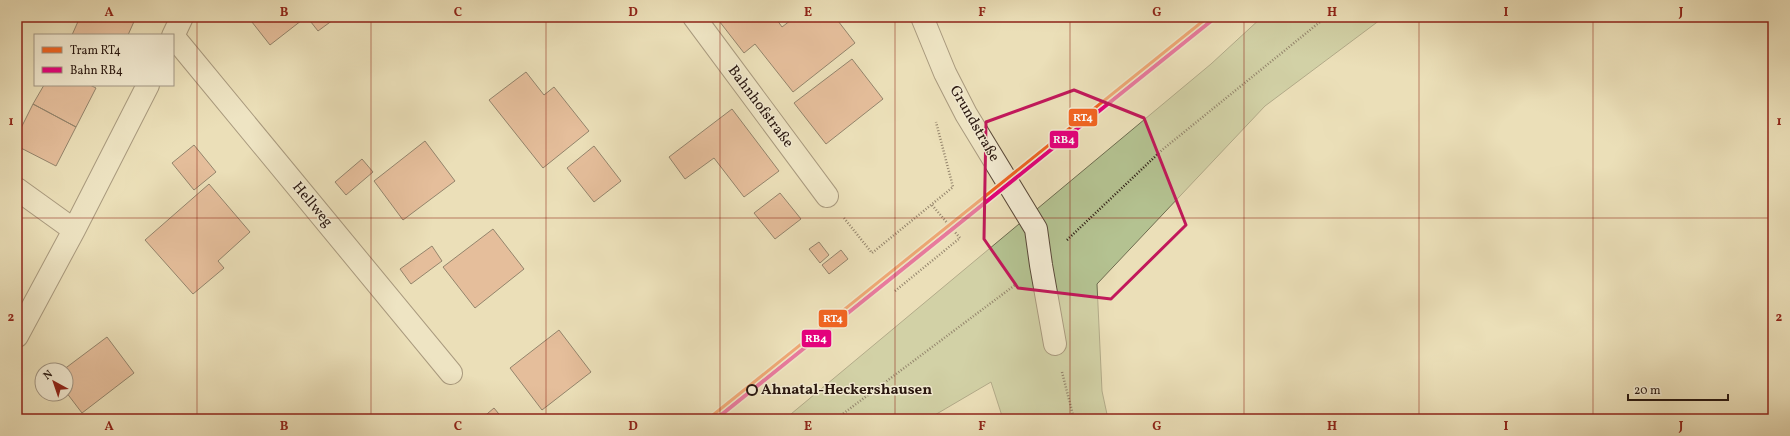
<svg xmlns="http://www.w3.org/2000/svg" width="1790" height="436" font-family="Vollkorn,serif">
<rect width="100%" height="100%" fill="#ebdfb8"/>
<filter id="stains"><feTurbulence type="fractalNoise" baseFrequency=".005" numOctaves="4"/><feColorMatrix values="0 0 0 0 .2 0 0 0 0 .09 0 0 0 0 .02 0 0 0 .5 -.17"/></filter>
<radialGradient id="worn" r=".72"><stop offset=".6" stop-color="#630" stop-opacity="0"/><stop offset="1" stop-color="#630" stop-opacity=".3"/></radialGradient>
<path fill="#b4c291" stroke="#6e6c50" d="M1262,17H1384L1265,106L1097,284L1102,391L1108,419H1003L991,382L928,419H785L1211,64Z"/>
<path fill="#de9878" stroke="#29170f" d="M80,17H136L128,35H72Z
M248,17H306L270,45Z
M307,17H337L318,31Z
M716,17H775L782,27L795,17H835L855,43L793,92L755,44L744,53Z
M852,59L883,99L826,144L794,103Z
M526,72L544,95L554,87L589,131L543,168L489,100Z
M44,85H90L96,88L76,127L33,104Z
M33,104L76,127L56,166L17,146V136Z
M732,109L779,171L744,197L714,158L685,179L669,157Z
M425,141L455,181L403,220L374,181Z
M194,145L216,172L194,190L172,163Z
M594,146L621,181L594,202L567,168Z
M362,159L373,172L346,195L335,182Z
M209,184L250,232L218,261L224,268L193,294L145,240Z
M780,193L801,219L775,239L754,213Z
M493,229L524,269L475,308L443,267Z
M819,242L829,255L820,263L809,249Z
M432,246L442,261L411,284L400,269Z
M841,250L848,259L829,274L822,265Z
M559,330L591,372L542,410L510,368Z
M107,337L134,373L82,413L66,392V370H63Z
M494,408L503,419H481Z"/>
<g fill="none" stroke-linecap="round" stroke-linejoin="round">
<defs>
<path id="minor" d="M182,17L173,36L451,373
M694,17L827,196
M922,17L945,73L966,114L1036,229L1041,265L1055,344
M17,189L74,230
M17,336L74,230L148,85"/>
</defs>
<use href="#minor" stroke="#5a4939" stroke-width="24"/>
<path stroke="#29170f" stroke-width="2.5" stroke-dasharray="1 2" stroke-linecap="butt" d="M844,218L872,253L953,187L936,122
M1067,240L1162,150L1326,17
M895,291L960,238L932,205
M1062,372L1074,419
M836,419L1015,285"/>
<use href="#minor" stroke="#f2ead1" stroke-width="22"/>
<defs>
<path id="rail-1" d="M716,419L1211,21"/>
</defs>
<use href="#rail-1" stroke="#f2ead1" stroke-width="7"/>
<use href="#rail-1" stroke="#e5007d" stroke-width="4"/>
<defs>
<path id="tram-1" d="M708,419L1208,17"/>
</defs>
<use href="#tram-1" stroke="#f2ead1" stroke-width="6"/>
<use href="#tram-1" stroke="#f26522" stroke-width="3"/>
</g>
<path d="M0 0H1790V436H0ZM1074,90L1144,118L1186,225L1111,299L1018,288L984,239L986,122Z" fill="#ebdfb8" fill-opacity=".55" fill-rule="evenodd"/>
<path fill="none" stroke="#c2185b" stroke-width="3" stroke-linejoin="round" d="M1074,90L1144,118L1186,225L1111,299L1018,288L984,239L986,122Z"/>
<path fill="none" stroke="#8f2418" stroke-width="1" stroke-opacity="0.55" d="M197,17V419M371,17V419M546,17V419M720,17V419M895,17V419M1070,17V419M1244,17V419M1419,17V419M1593,17V419M17,218H1773"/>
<circle fill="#f2ead1" stroke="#29170f" stroke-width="2" cx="752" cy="390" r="5"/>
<g text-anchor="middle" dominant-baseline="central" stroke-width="3" stroke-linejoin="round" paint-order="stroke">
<g font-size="15" fill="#29170f" stroke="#f2ead1">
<text transform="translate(760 107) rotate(53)">Bahnhofstraße</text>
<text transform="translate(974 124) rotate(60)">Grundstraße</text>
<text transform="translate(312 205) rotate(50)">Hellweg</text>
</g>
<g font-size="15" font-weight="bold" fill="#29170f" stroke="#f2ead1" text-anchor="start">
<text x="761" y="390">Ahnatal-Heckershausen</text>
</g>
</g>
<g stroke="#f2ead1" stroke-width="1.5">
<rect x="1068" y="108" width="30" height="19" rx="4" fill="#f26522"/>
<rect x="1049" y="130" width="30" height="19" rx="4" fill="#e5007d"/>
<rect x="818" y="309" width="30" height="19" rx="4" fill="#f26522"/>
<rect x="801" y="329" width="31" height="19" rx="4" fill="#e5007d"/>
</g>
<g font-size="11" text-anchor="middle" font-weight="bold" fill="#fff">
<text x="1083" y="121">RT4</text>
<text x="1064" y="143">RB4</text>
<text x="833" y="322">RT4</text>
<text x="816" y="342">RB4</text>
</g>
<rect width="1790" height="436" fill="none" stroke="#ebdfb8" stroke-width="44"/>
<rect x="34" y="34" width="140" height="52" fill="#f2ead1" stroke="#a29683"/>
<rect x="42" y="47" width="20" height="6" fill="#f26522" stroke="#a29683"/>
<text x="70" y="54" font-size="12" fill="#29170f">Tram RT4</text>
<rect x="42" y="67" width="20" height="6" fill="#e5007d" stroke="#a29683"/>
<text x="70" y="74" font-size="12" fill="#29170f">Bahn RB4</text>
<g transform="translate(54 382) rotate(320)"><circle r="19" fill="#f2ead1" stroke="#a29683"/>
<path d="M0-3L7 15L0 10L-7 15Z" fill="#8f2418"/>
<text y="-6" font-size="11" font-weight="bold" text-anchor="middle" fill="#29170f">N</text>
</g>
<path d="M1628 394v6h100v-6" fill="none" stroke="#29170f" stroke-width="2"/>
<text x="1634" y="394" font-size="12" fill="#29170f" stroke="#f2ead1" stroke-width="3" paint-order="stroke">20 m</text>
<rect x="22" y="22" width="1746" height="392" fill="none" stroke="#8f2418" stroke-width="1.5"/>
<g font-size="13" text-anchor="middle" font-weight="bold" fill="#8f2418">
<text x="109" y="16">A</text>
<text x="284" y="16">B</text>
<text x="458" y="16">C</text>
<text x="633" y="16">D</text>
<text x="808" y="16">E</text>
<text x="982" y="16">F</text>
<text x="1157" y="16">G</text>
<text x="1332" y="16">H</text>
<text x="1506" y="16">I</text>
<text x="1681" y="16">J</text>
<text x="11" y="125">1</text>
<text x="1779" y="125">1</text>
<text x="11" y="321">2</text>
<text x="1779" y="321">2</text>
<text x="109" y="430">A</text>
<text x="284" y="430">B</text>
<text x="458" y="430">C</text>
<text x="633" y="430">D</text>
<text x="808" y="430">E</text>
<text x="982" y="430">F</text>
<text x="1157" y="430">G</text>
<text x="1332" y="430">H</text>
<text x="1506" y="430">I</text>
<text x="1681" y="430">J</text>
</g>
<rect width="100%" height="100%" filter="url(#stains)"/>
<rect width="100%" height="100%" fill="url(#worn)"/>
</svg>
